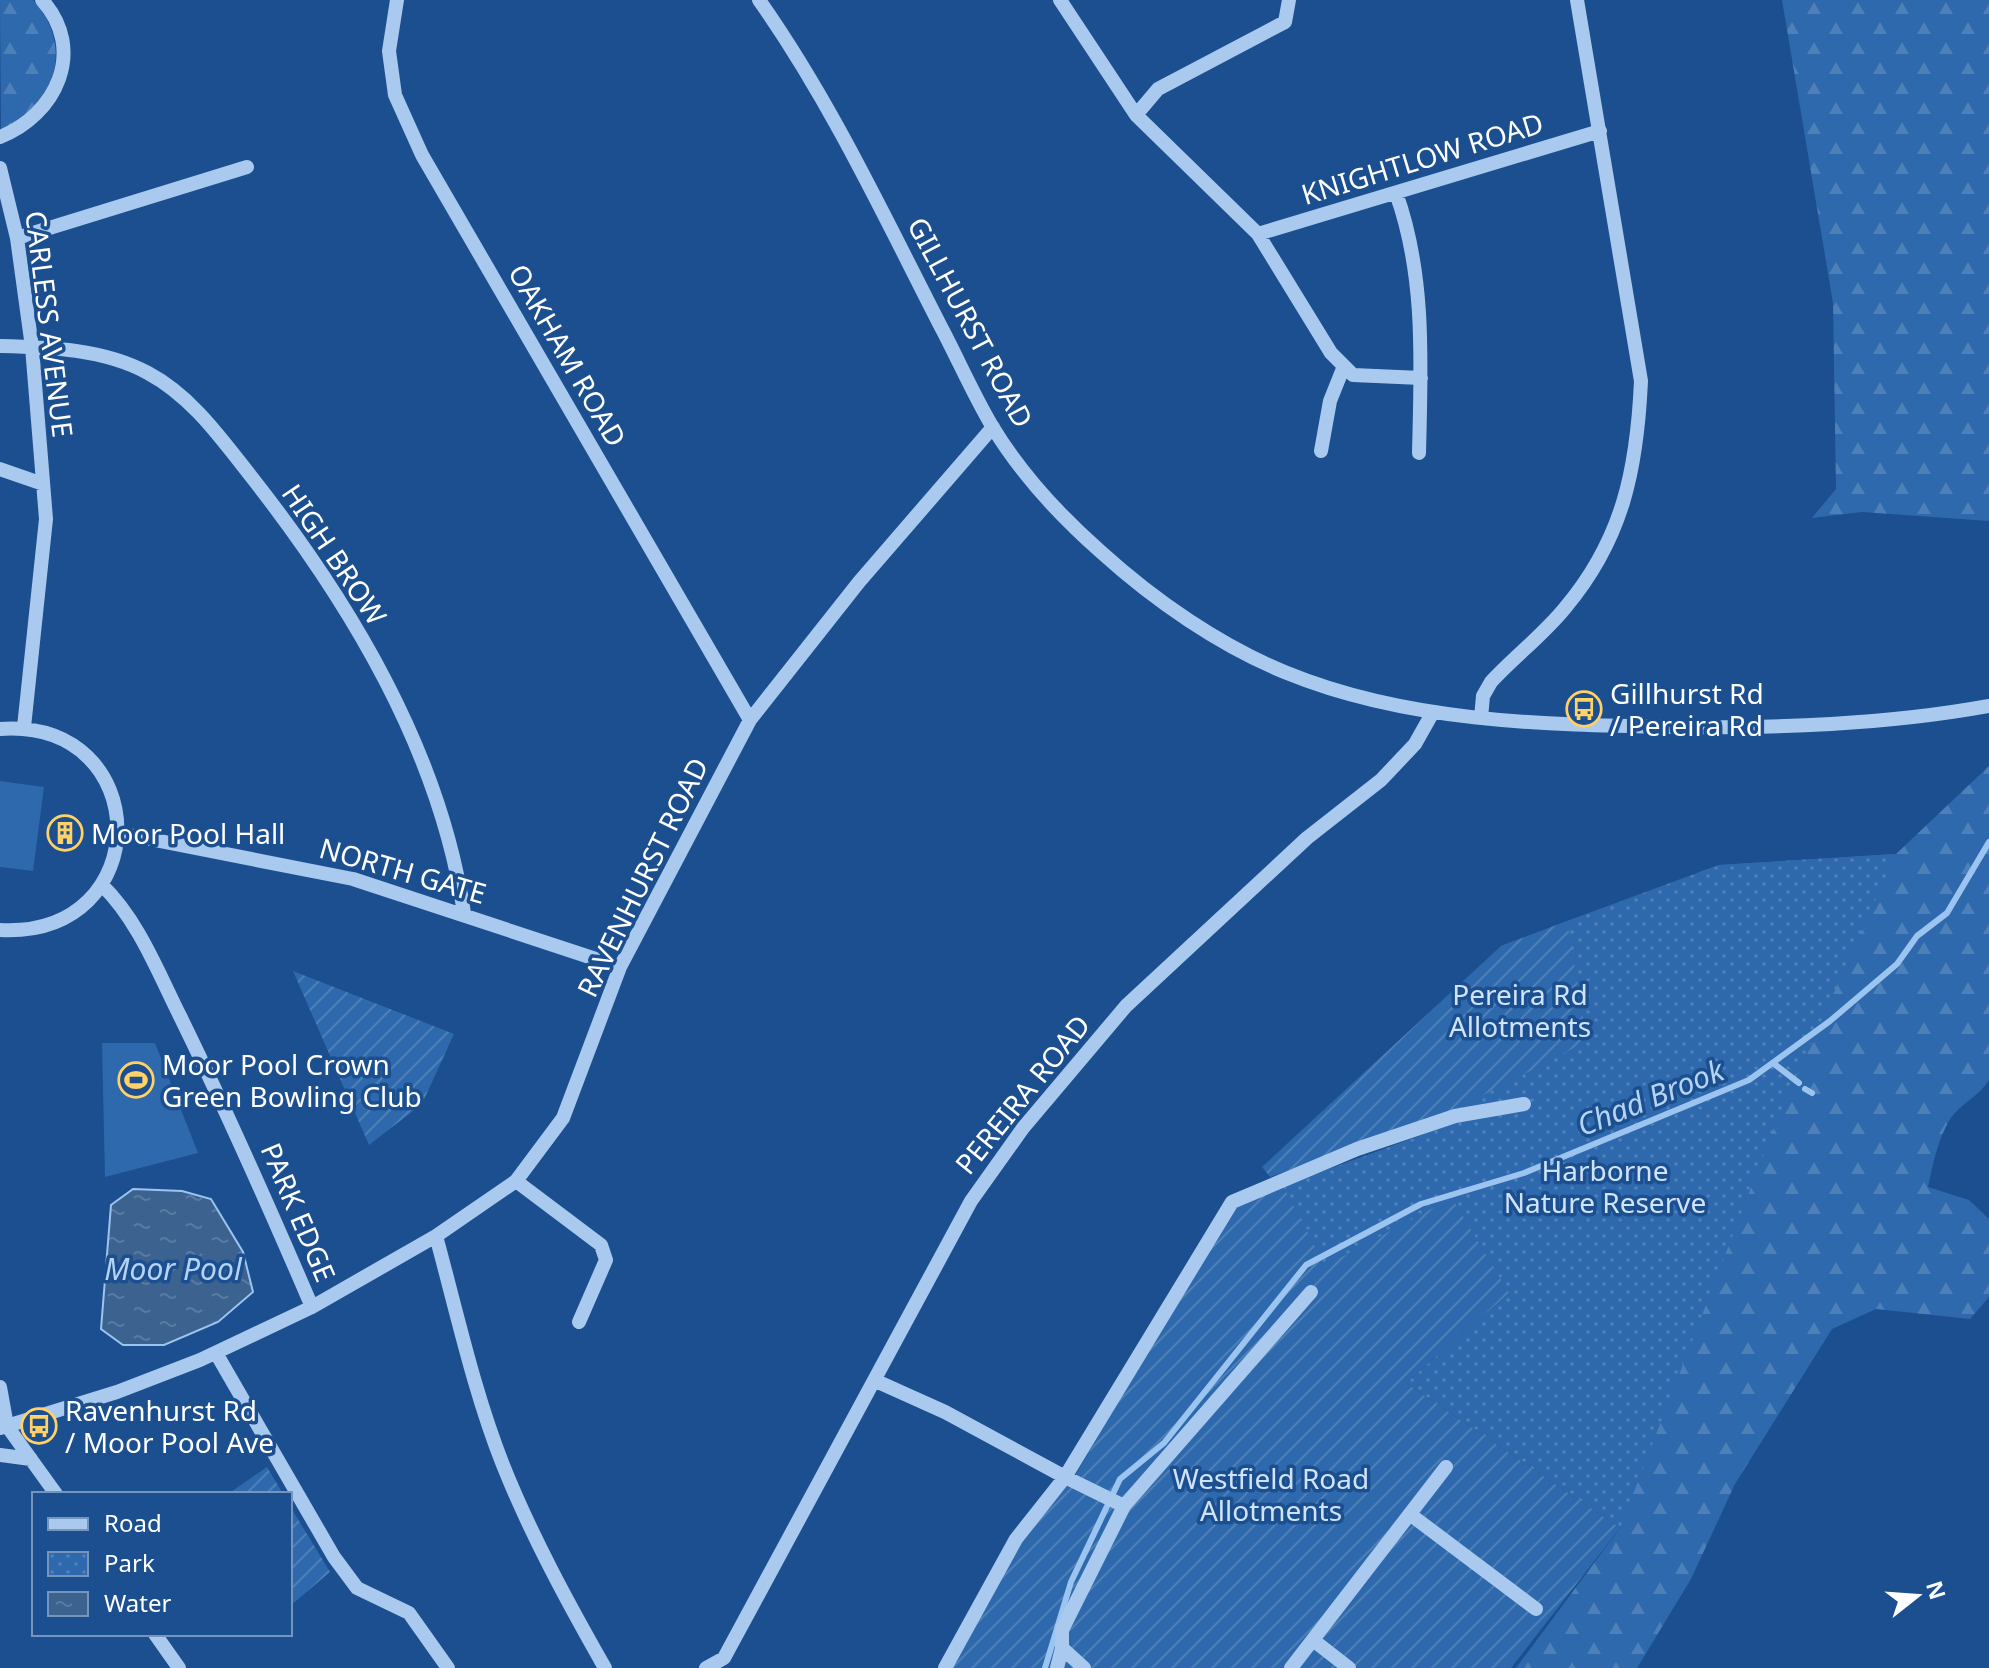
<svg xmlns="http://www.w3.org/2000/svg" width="1989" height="1668" font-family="'Noto Sans',sans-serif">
<defs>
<pattern id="forest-firs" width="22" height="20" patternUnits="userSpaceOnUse" patternTransform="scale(2)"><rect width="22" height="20" fill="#2e69ad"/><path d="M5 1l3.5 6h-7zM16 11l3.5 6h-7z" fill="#4d80b9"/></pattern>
<pattern id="park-dots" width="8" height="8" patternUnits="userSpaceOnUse" patternTransform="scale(2)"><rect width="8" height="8" fill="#2e69ad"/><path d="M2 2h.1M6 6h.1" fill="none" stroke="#4d80b9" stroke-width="1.8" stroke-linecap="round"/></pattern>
<pattern id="garden-furrows" width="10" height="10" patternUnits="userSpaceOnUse" patternTransform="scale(2)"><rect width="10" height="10" fill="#2e69ad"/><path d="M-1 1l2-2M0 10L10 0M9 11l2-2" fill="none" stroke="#4d80b9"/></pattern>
<pattern id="water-ripples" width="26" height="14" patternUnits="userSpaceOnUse" patternTransform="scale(2)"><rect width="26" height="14" fill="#3c6290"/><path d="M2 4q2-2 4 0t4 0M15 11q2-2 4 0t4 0" fill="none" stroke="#597aa1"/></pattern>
</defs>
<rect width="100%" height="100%" fill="#1b4f8f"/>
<path fill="url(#forest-firs)" d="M0,0H33C76,48 54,104 1,130Z
M1782,0H1989V521L1862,512L1812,518L1836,489L1833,303Z
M1989,766V1080C1980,1095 1964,1102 1953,1115C1939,1134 1933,1164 1928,1187L1969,1200L1989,1219V1297L1970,1319L1876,1309L1832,1329L1735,1484L1691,1579L1637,1668H1516L1620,1528L1625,1457L1509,1293L1073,1479L1283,1186L1455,1123L1501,946L1719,865L1896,854Z"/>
<path fill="url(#park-dots)" d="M1896,854L1779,1115L1620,1528L1406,1383L1509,1293L1452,1199L1325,1266L1283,1186L1455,1123L1453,1111L1587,1041L1567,921L1719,865Z"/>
<path fill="url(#garden-furrows)" d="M1567,921L1587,1041L1453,1111L1270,1177L1262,1167L1501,946Z
M293,971L454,1034L422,1104L369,1145Z
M1283,1186L1325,1266L1452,1198L1509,1293L1406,1383L1620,1528L1511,1668H950L1027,1528L1073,1479L1235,1205Z
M267,1467L283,1494H228Z
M290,1506L330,1572L290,1606Z"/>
<path fill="#2e69ad" d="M0,781L44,787L33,871L0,867Z
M102,1043H155L198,1153L105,1177Z"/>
<path fill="url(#water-ripples)" stroke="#9cc4f0" stroke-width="2" d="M133,1189L182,1191L211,1199L243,1252L253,1292L218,1322L164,1345H123L101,1329L111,1205Z"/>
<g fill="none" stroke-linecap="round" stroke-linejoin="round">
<path stroke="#9cc4f0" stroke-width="6" d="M1773,1063L1799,1083
M1805,1089L1812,1093
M1045,1668L1071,1582L1120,1479L1164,1443L1306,1265L1421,1204L1524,1173L1749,1080L1830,1021L1897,964L1917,936L1947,913L1989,842"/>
<path stroke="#a9c9ee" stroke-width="14" d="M397,0L389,51L395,95L422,155L750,720
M759,0C831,102 884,216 941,327C958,359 973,394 992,426C1021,474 1059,515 1101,552C1154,600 1220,646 1287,673C1407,722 1544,725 1672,727C1777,728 1885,725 1989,706
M1060,0L1136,115L1258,234L1331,353L1353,375L1421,378
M1136,115L1158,89L1285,22L1289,0
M0,137C56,115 87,50 42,0
M0,168L17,238L32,347L46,519L24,727
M1396,193C1426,276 1421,366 1419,453
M1258,234L1600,131
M17,238L247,167
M0,346C49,347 104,349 148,373C191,396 220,437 250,475C350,602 440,751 464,913
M1321,451L1330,401L1344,366
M0,469L43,484
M1481,718L1483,696L1491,682C1514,657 1543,635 1565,608C1623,539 1637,469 1641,381L1577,0
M0,729C155,718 158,938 0,930
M119,833L353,879L620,967
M102,885C138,920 158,972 180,1016C227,1112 270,1209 312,1307
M516,1181L601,1245L606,1260L579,1322
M436,1236C457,1313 474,1392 503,1465C531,1535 568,1603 605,1668
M216,1353L334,1557L357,1588L409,1613L448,1668
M876,1381L945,1412L1065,1477L1232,1202L1357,1149L1455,1116L1524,1104
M0,1387L7,1426L56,1494
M0,1428L117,1392L200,1360L312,1307L436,1236L516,1181L563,1118L620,967L750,720L859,582L993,427
M0,1455L31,1459
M1411,1515L1536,1609
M155,1634L179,1668
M1313,1640L1349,1668
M706,1668L724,1658L971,1201L1023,1128L1126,1006L1307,838L1381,780L1415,744L1433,712
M945,1668L1016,1539L1065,1477L1124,1506L1311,1292
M1057,1668L1062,1648
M1084,1668L1062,1648V1630L1124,1506
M1291,1668L1446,1467"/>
</g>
<defs>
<symbol id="bus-ring" viewBox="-11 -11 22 22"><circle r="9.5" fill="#1b4f8f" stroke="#ffd166" stroke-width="1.5"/><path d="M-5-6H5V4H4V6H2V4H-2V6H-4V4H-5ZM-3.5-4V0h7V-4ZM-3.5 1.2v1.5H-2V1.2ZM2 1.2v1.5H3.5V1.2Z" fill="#ffd166"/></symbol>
<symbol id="building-ring" viewBox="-11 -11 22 22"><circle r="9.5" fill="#1b4f8f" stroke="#ffd166" stroke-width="1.5"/><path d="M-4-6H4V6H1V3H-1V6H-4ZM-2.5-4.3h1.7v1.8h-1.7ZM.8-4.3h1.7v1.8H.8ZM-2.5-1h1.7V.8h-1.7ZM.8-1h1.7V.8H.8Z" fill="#ffd166"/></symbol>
<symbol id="stadium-ring" viewBox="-11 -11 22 22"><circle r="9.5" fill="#1b4f8f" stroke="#ffd166" stroke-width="1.5"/><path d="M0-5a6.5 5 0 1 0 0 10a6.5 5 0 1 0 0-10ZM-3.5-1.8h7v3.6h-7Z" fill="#ffd166"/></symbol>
</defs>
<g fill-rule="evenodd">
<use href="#bus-ring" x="1564" y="689" width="40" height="40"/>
<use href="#building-ring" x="45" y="813" width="40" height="40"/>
<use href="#stadium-ring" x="116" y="1060" width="40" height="40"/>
<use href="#bus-ring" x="19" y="1406" width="40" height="40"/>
</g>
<g text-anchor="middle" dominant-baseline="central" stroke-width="7" stroke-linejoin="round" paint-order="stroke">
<g font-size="28" fill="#fff" stroke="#1b4f8f">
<text transform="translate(1422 158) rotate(-17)">KNIGHTLOW ROAD</text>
<text transform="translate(971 322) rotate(62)">GILLHURST ROAD</text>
<text transform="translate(50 324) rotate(83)">CARLESS AVENUE</text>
<text transform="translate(568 355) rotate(60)">OAKHAM ROAD</text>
<text transform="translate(335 554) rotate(56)">HIGH BROW</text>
<text transform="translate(403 870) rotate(16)">NORTH GATE</text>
<text transform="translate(642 877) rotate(-64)">RAVENHURST ROAD</text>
<text transform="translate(1022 1094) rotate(-51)">PEREIRA ROAD</text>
<text transform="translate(299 1212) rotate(67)">PARK EDGE</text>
</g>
<g font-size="28" fill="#fff" stroke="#1b4f8f" text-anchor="start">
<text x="1610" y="693">Gillhurst Rd<tspan x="1610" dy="32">/ Pereira Rd</tspan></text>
<text x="91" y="833">Moor Pool Hall</text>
<text x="162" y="1064">Moor Pool Crown<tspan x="162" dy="32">Green Bowling Club</tspan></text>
<text x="65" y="1410">Ravenhurst Rd<tspan x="65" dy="32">/ Moor Pool Ave</tspan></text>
</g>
<g font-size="28" fill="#cfe3fa" stroke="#1b4f8f">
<text x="1520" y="994">Pereira Rd<tspan x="1520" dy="32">Allotments</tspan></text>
<text x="1605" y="1170">Harborne<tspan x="1605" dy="32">Nature Reserve</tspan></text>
<text x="1271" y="1478">Westfield Road<tspan x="1271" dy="32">Allotments</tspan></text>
</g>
<g font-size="30" font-style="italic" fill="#b5d3f5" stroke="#1b4f8f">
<text transform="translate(1650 1097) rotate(-22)">Chad Brook</text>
<text x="173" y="1268">Moor Pool</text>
</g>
</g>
<rect x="32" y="1492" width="260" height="144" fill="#1b4f8f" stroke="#7695bc" stroke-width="2"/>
<rect x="48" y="1518" width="40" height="12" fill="#a9c9ee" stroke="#7695bc" stroke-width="2"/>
<text x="104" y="1532" font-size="24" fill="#ffffff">Road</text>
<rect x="48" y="1552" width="40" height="24" fill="url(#park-dots)" stroke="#7695bc" stroke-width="2"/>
<text x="104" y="1572" font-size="24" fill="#ffffff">Park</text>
<rect x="48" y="1592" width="40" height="24" fill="url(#water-ripples)" stroke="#7695bc" stroke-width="2"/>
<text x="104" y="1612" font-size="24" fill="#ffffff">Water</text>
<g transform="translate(1917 1596) rotate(73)" stroke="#1b4f8f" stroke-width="6" paint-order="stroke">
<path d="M0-6L14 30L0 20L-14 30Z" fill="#ffffff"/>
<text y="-12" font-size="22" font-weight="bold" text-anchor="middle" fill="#ffffff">N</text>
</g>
</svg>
